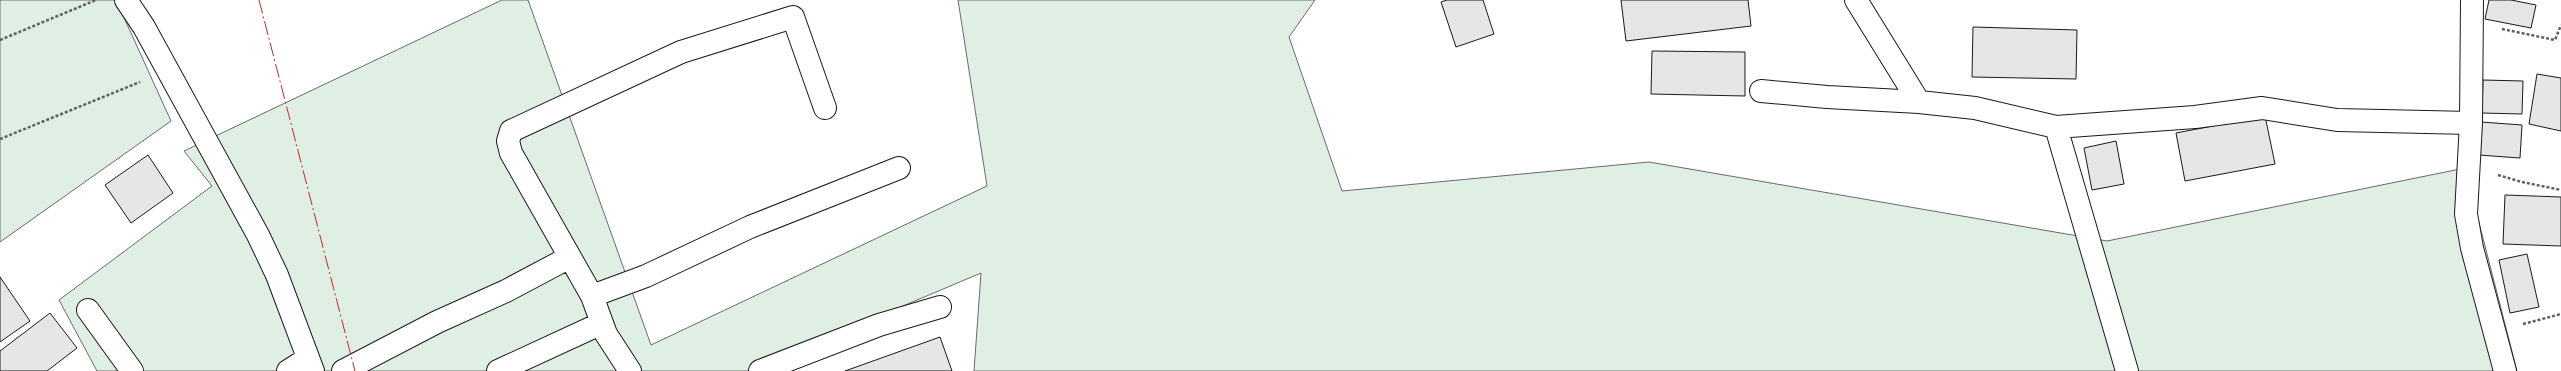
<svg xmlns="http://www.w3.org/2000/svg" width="2561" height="371" font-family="'Asap Condensed',sans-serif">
<rect width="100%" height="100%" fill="#fff"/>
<path fill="#e0efe3" stroke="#6a6a6a" d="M0,0H116L171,121L0,242Z
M502,0H528L651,345L987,186L958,0H1315L1289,37L1342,191L1649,162L2107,241L2465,168L2517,371H974L981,273L749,371H97L59,300L212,186L184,151Z"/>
<path fill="#e6e6e6" stroke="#1a1a1a" d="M1447,0H1483L1494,34L1456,47L1441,2Z
M1621,0H1748L1751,26L1626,41Z
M2489,0H2511L2536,5L2531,28L2485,19Z
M1973,27L2077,30L2076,79L1972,77Z
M1652,51L1745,52V96L1651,94Z
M2537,74L2561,78V131L2529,124Z
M2483,80L2523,81L2522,114L2482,113Z
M2265,116L2275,164L2185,181L2176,133Z
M2481,122L2522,125L2520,158L2479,155Z
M2116,141L2124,184L2092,190L2084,148Z
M148,155L173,193L131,223L105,185Z
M2505,195L2561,197V246L2503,244Z
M2527,254L2539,307L2510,313L2499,260Z
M0,277L30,321L0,342Z
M50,313L77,348L47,371H0V351Z
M940,337L952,371H845Z"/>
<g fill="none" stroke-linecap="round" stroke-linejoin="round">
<defs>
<path id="street" d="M126,0L144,27L258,235L277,275L313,371
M1856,0L1919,102L1975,108L2056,127L2195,117L2262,108L2337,120L2471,123
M2472,0L2471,123L2466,214L2472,248L2505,371
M1761,91L1827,97L1919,102
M2056,127L2127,371
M592,296L646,276L750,227L899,168
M88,310L132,371
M288,371L307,359
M343,371L437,322L506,291L570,257
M498,371L602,323
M630,371L606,334L592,296L511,153L508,141L511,131L681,52L793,17L825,108
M760,371L879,325L940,307"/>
</defs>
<use href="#street" stroke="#1a1a1a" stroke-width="24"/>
<path stroke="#5f5f5f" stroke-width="2.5" stroke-dasharray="3 2" stroke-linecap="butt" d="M2502,29L2555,40L2561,25
M0,40L96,0
M0,139L140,82
M2498,175L2522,182L2561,190
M2523,324L2561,314"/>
<use href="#street" stroke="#fff" stroke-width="22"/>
<path stroke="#c62828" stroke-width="1" stroke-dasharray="14 3 2 3" stroke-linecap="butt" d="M259,0L355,371"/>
</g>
</svg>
